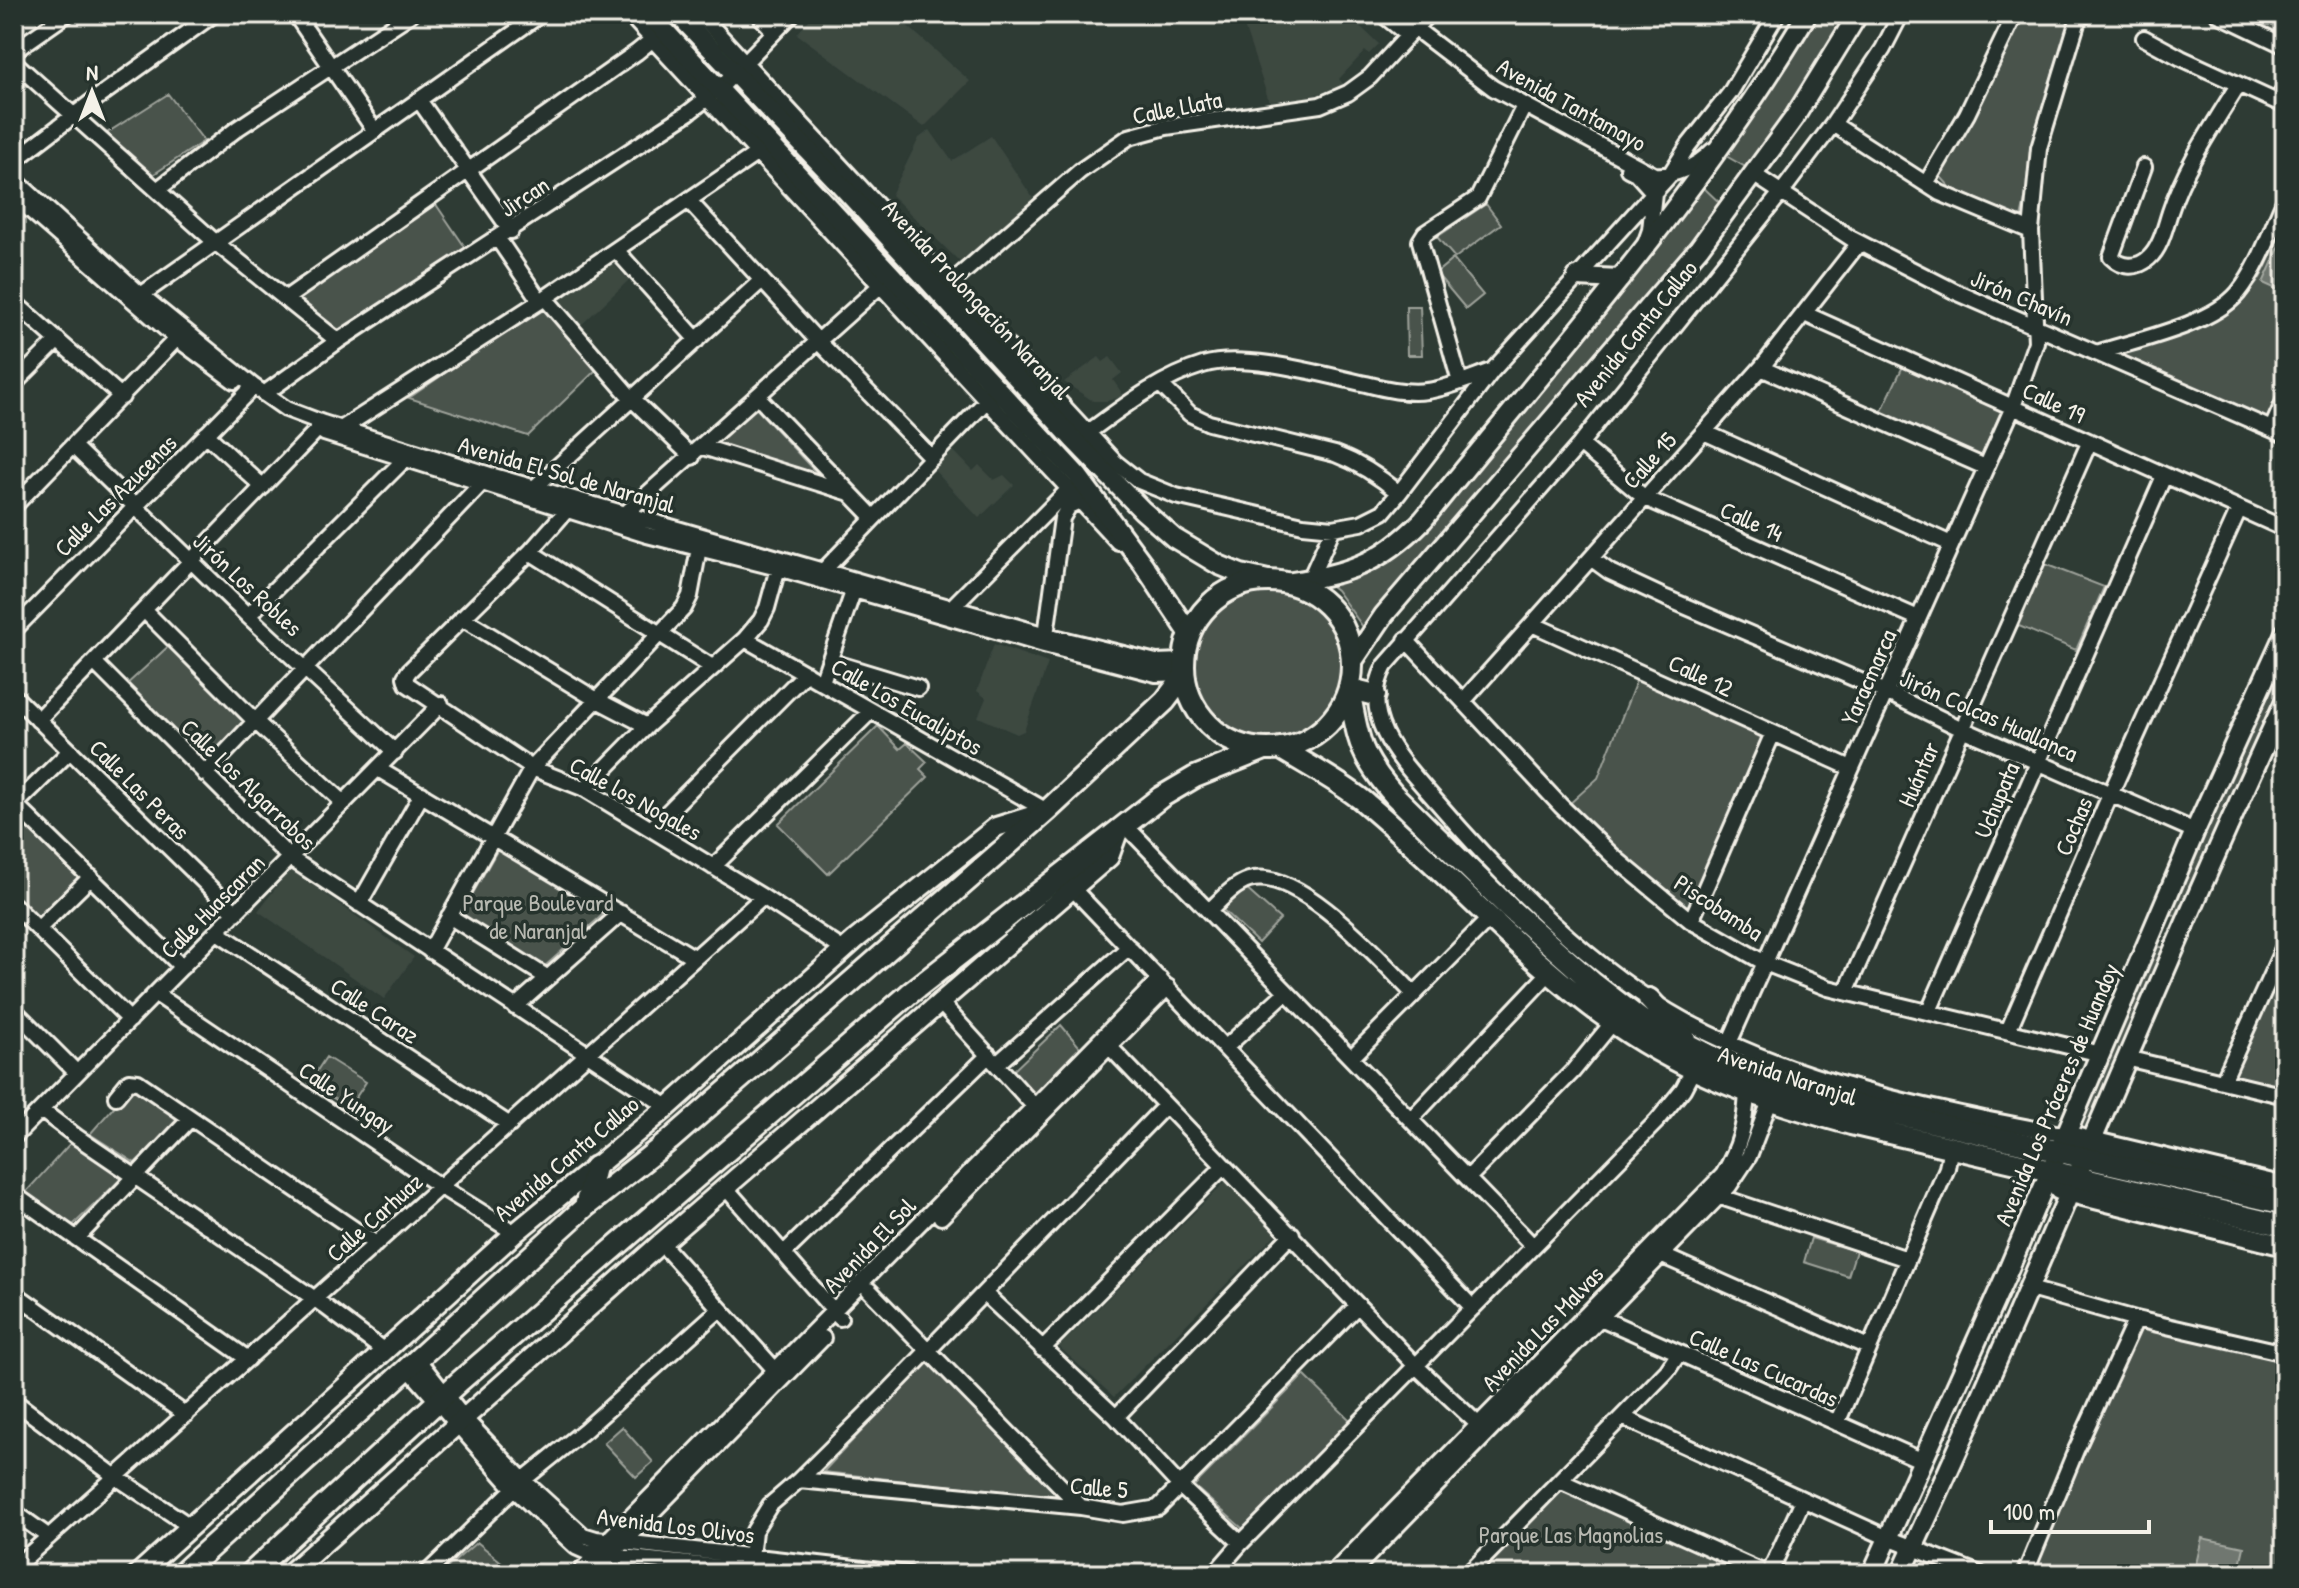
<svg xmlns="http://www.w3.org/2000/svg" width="2299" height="1588" font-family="'Patrick Hand',sans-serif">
<rect width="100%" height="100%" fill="#2e3b34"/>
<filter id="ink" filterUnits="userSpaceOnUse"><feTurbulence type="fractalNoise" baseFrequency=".0125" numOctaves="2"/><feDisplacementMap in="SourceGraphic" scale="16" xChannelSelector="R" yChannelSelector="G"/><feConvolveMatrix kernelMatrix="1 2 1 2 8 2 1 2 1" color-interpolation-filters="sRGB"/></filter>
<g filter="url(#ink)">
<path fill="#3c4841" d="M814,14H894L970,81L924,127L797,34Z
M1255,14H1347L1379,44L1369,54L1365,51L1339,79L1344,85L1309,97L1269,101L1244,26Z
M930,130L952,161L991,136L1033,198L1030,200L1036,209L959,261L891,195L919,138Z
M613,264L629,280L580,326L555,299Z
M1099,357L1103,362L1110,357L1122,373L1113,380L1124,396L1107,401H1093L1064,382Z
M953,450L973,471L979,465L994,480L1004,475L1014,485L979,518L933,469Z
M994,644L1048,663L1024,731L1017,734L978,717L986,698L977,691Z
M290,869L414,957L384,999L258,911Z
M1226,1181L1277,1233L1114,1397L1059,1347Z"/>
<path fill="#48524c" stroke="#9ea29a" stroke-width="2" d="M1818,14H1845L1834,34L1749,169L1726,156Z
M2021,14H2073L2050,87L2021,218L1951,188L1940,176Z
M2258,14H2285V36L2254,21Z
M168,94L204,141L151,176L107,133Z
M1702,186L1722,205L1576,380L1376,608L1363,627L1336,590L1327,583C1366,573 1381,568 1414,543Z
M433,200L469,253L339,335L294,298Z
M1486,204L1501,224L1455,258L1437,237Z
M2285,221V385L2267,425L2114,356C2166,340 2223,330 2256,284C2269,266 2276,241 2285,221Z
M1453,259L1483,295L1466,309L1436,273Z
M544,305L598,368L528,436L409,398Z
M1406,306H1420L1422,355H1407Z
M1904,364L2003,407L1980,459L1880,415Z
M754,406L820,477L716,442Z
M2042,563L2104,587L2076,650L2014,624Z
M1193 663a75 75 0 1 1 150 0a75 75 0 1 1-150 0Z
M172,643L249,721L205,768L125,686Z
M2285,647V675L2176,916L2166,911Z
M1638,676L1767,735L1689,913L1620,856L1567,806L1598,778Z
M878,726L900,749L907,743L927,762L920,769L928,777L828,874L778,824Z
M14,810L83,877L38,922L14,898Z
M498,849L608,910L544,967L460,916Z
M1244,887L1280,919L1258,943L1223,910Z
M2154,944L2163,948L2085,1131L2078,1129Z
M2285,954V1091L2229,1078Z
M1061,1025L1084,1052L1036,1097L1013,1071Z
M326,1057L366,1082L349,1108L309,1083Z
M133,1085L182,1116L135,1163L90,1134Z
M74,1139L125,1175L71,1227L25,1193Z
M1811,1238L1856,1251L1848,1276L1804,1262Z
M2140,1327L2285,1360V1574H2031Z
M928,1360L1063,1498L823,1472Z
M1304,1375L1352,1422L1243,1529L1194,1486Z
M622,1427L653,1462L636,1477L604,1443Z
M1561,1488L1752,1574H1477Z
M477,1542L516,1574H440Z"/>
<path fill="#6f7770" stroke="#a4a8a0" stroke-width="2" d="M2282,241L2285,243V293L2263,283Z
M2202,1538L2244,1547L2238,1573L2196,1564Z"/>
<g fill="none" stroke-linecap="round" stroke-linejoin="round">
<defs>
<path id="minor" d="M295,14L375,131
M629,14L1118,542
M700,14L1115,462L1139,481L1176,496L1303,525L1333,528L1361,523L1383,512L1399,493L1492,371L1669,176L1688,146L1730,93L1777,14
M758,14L774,31
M1382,14L1403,31
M1396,14L1493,88L1654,175C1673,177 1698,166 1712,151
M1901,14L1883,49L1833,124L1781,193L1580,444L1385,666C1356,719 1405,765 1437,802C1506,882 1591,969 1685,1021C1801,1085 1937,1110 2066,1135
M2218,14L2285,46
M2144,38L2181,58L2277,102L2285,88
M14,51L67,14
M14,62L215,242L338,341
M419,100L511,231
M1833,124L1940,193L2031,231
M14,161L94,100L214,14
M2144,167L2111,257C2122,268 2137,269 2149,258C2161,247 2165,227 2170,212C2185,166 2213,126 2238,85
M1628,169L1636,173L1654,193L1650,230L1645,244
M1753,174L1852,239L1956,292L2285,435
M14,179L141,295L253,386L286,409L323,423L490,475L1046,635L1156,662L1183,661
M1927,182L1967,114L2015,14
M157,190L238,128L411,14
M14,196L176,338L234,381
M689,201L818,341L932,458
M498,239L540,301
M616,250L697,340
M950,284L1080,171L1129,137L1166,127L1320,105L1348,93L1370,77L1428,14
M141,295L541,14
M545,298L632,399L692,457
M285,299L637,52L653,39
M14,302L122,397
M1805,314L2285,529
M2097,353C2137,340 2211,325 2238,293C2260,266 2271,229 2285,199
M1761,368L1985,467
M1460,382L1420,241L1425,233L1478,198L1521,112
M14,384L58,340
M1160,384L1190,414L1209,423L1335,454C1359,463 1379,476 1399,493
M264,394L338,341L688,113L719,89L792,14
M758,397L873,517
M2272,428L2285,399
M341,429L545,298L759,152
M1704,432L1951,544
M324,433L647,535L778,568L1044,645L1156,674L1184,673
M1087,433C1123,407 1160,378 1203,365C1245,352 1324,375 1366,384C1385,389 1407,394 1427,391C1449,388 1471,378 1491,371
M206,434L263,487
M1580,444L1645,498L1918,618
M73,446L248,616L395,752
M703,447L847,492
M534,488L762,280
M14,506L181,334
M566,511L530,552L409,671L405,677L407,684L532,768L585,789L763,897L844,950
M623,519L625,514L881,285
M530,552L712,667
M1592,559L1610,572L1666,598L1886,692L1962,729L2195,831
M824,570L993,394
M1310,579L1333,528
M952,607L1070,488
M144,610L255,721L344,803
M248,616L404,460
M462,618L597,700L647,726
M1532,624L1851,768
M14,630L248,392
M1046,635L1062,518L1069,506L1080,501
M745,639L1047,811
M1406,640L1561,806L1615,858L1691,921L1765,963L1828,988L2101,1054
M829,661L918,688
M94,662L290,858L668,1107
M822,682L854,589
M14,696L236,913
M1464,700L1761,368L1859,243
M38,720L317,430
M378,769L695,958
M205,774L481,484
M585,789L647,726L745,639L761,620L767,608L778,568
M14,803L182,967
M16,804L70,751
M1124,824L1533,1246
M651,829L806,673
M713,867L871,711
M1073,889L1473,1308
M359,904L422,794
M14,905L130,1020
M1209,911C1221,900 1233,885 1249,880C1298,865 1382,962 1414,994
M449,916L548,978
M1691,921L1773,733
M38,929L91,877
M217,932L510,1125
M430,951L532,768L684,608L690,596L699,548
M1846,992L2089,443
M156,994L441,1187L515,1233
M939,1001L1035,1107
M515,1007L621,913
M14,1010L77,1073
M1929,1011L2164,476
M2008,1031L2110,795L2239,509
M1105,1042L1416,1366L1484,1430
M1729,1043L2013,407L2036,342L2031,231L2039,148L2078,20L2086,14
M1225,1048L1286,992
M1351,1058L1491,917
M2126,1058L2285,1096
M997,1064L1129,947
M2223,1081L2285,944
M116,1097L129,1081L138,1082L376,1244
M41,1110L77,1137L315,1299L383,1350
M1411,1119L1550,972
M14,1137L441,704
M1468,1178L1573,1071L1613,1022
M725,1187L840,1318
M1715,1195L1907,1259
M22,1200L248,1359
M941,1217L1168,987
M77,1238L190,1119
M661,1243L777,1372
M784,1253L989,1055
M1663,1256L1868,1347
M2030,1289L2136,1319L2285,1353
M869,1290L1081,1507
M14,1293L186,1415
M985,1294L1116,1417L1180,1486L1241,1543
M1594,1315L1923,1461
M1042,1349L1223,1167
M418,1360L463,1417L523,1480L583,1535L596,1539L908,1574
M408,1368L514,1489L576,1547L585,1551L612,1556L788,1574
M14,1401L116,1477L190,1526
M1116,1417L1292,1234
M1622,1417L1888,1538L1980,1574
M1837,1423L1947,1168L1951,1146
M799,1480L1081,1507L1123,1514L1158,1508L1358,1305
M1560,1481L1767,1574
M14,1512L49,1537
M751,1557L754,1531L770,1505L799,1480L881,1399L1165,1106
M14,1568L763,897
M426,1574L523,1480L585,1430L720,1309
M579,1574L608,1540L1160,979
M595,1574L624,1541L823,1338
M1214,1574L1241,1543L1657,1121L1683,1089L1693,1070
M1332,1574L1723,1175C1740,1146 1745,1127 1747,1093
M1350,1574L1729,1186L1749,1156L1770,1101
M1468,1574L1667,1371L1679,1353
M1769,1574L1803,1500
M2025,1574L2076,1450L2136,1319"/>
<path id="major" d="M649,14L1078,476L1143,564L1189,633
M678,14L840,184L1073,439L1142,510L1174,538L1219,565L1241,574L1268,580
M1577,277L1620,279
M1287,583C1348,573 1379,565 1423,520C1555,357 1700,194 1807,14
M1353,661L1384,615L1699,248L1794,118L1858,14
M2066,1135L2285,1187
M2059,1190L2285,1246
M138,1574L515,1233L668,1107L855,940L996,827L1044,812
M289,1574L661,1243L1109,857L1119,829
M1872,1574L2007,1273L2195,831L2285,633
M1901,1574C2035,1286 2151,990 2285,701"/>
<path id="highway" d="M1184 665a84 84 0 1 1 168 0a84 84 0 1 1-168 0Z
M1351,689L1375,695
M1350,694C1358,742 1361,757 1394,795L1509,908L1593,983L1645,1023L1726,1064L1827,1098L2285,1204
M1280,748C1307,765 1337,780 1362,800C1449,872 1524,961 1617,1025C1691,1076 1766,1101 1851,1124L2285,1226
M1649,999L1685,1038
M585,1207L595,1167
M181,1574L585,1207L670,1140L1047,811L1165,701L1184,676
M250,1574L460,1381L909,994L1161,797L1195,777L1265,749"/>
</defs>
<use href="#minor" stroke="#f4f1e8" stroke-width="20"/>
<use href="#major" stroke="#f4f1e8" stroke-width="24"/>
<use href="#highway" stroke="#f4f1e8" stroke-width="26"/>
<use href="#minor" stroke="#26332d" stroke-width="14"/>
<use href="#major" stroke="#26332d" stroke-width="18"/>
<use href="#highway" stroke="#26332d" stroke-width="20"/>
</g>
</g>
<g text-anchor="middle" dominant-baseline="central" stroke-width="7" stroke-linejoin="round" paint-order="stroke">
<g font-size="24" fill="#f4f1e8" stroke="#26332d">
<text transform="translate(1572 104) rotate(29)">Avenida Tantamayo</text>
<text transform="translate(1177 107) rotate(-11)">Calle Llata</text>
<text transform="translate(524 196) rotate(-33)">Jircan</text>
<text transform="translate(2022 297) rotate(23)">Jirón Chavín</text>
<text transform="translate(977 299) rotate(47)">Avenida Prolongación Naranjal</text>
<text transform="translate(1635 333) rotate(-51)">Avenida Canta Callao</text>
<text transform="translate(2054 402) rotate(25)">Calle 19</text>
<text transform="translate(1649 460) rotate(-48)">Calle 15</text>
<text transform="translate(567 474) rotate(16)">Avenida El Sol de Naranjal</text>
<text transform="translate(115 495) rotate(-45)">Calle Las Azucenas</text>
<text transform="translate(1752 521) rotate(24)">Calle 14</text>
<text transform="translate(248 584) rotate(43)">Jirón Los Robles</text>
<text transform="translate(1701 675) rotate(25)">Calle 12</text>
<text transform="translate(1868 677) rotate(-66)">Yaracmarca</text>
<text transform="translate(907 706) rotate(30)">Calle Los Eucaliptos</text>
<text transform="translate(1989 715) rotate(24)">Jirón Colcas Huallanca</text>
<text transform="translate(1918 774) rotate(-66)">Huántar</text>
<text transform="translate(249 784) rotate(44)">Calle Los Algarrobos</text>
<text transform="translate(140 789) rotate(45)">Calle Las Peras</text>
<text transform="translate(636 798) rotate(29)">Calle los Nogales</text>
<text transform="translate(1996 800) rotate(-67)">Uchupata</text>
<text transform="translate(2073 826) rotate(-67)">Cochas</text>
<text transform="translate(212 906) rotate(-45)">Calle Huascaran</text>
<text transform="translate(1719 907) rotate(33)">Piscobamba</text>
<text transform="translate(375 1010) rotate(33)">Calle Caraz</text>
<text transform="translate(1788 1075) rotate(18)">Avenida Naranjal</text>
<text transform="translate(2056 1094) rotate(-67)">Avenida Los Próceres de Huandoy</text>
<text transform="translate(347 1097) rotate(34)">Calle Yungay</text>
<text transform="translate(566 1158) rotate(-40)">Avenida Canta Callao</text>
<text transform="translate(374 1217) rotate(-42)">Calle Carhuaz</text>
<text transform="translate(869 1245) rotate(-46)">Avenida El Sol</text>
<text transform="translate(1542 1328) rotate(-46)">Avenida Las Malvas</text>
<text transform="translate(1764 1367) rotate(24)">Calle Las Cucardas</text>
<text transform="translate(1099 1487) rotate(5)">Calle 5</text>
<text transform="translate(676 1525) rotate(7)">Avenida Los Olivos</text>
</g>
<g font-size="24" fill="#b8b9b1" stroke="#26332d">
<text x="538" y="902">Parque Boulevard<tspan x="538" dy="28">de Naranjal</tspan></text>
<text x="1571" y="1534">Parque Las Magnolias</text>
</g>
</g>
<rect width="2299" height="1588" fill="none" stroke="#26332d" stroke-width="48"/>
<rect x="24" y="24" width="2251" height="1540" fill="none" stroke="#f4f1e8" stroke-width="3" filter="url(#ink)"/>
<g transform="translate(92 92)" stroke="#26332d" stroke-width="6" paint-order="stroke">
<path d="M0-6L14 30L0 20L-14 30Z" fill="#f4f1e8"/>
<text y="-12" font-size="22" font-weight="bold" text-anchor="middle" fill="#f4f1e8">N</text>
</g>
<path d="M1991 1520v12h158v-12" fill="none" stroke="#f4f1e8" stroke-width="4"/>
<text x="2003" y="1520" font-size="24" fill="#f4f1e8" stroke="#26332d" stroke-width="6" paint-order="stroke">100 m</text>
</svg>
